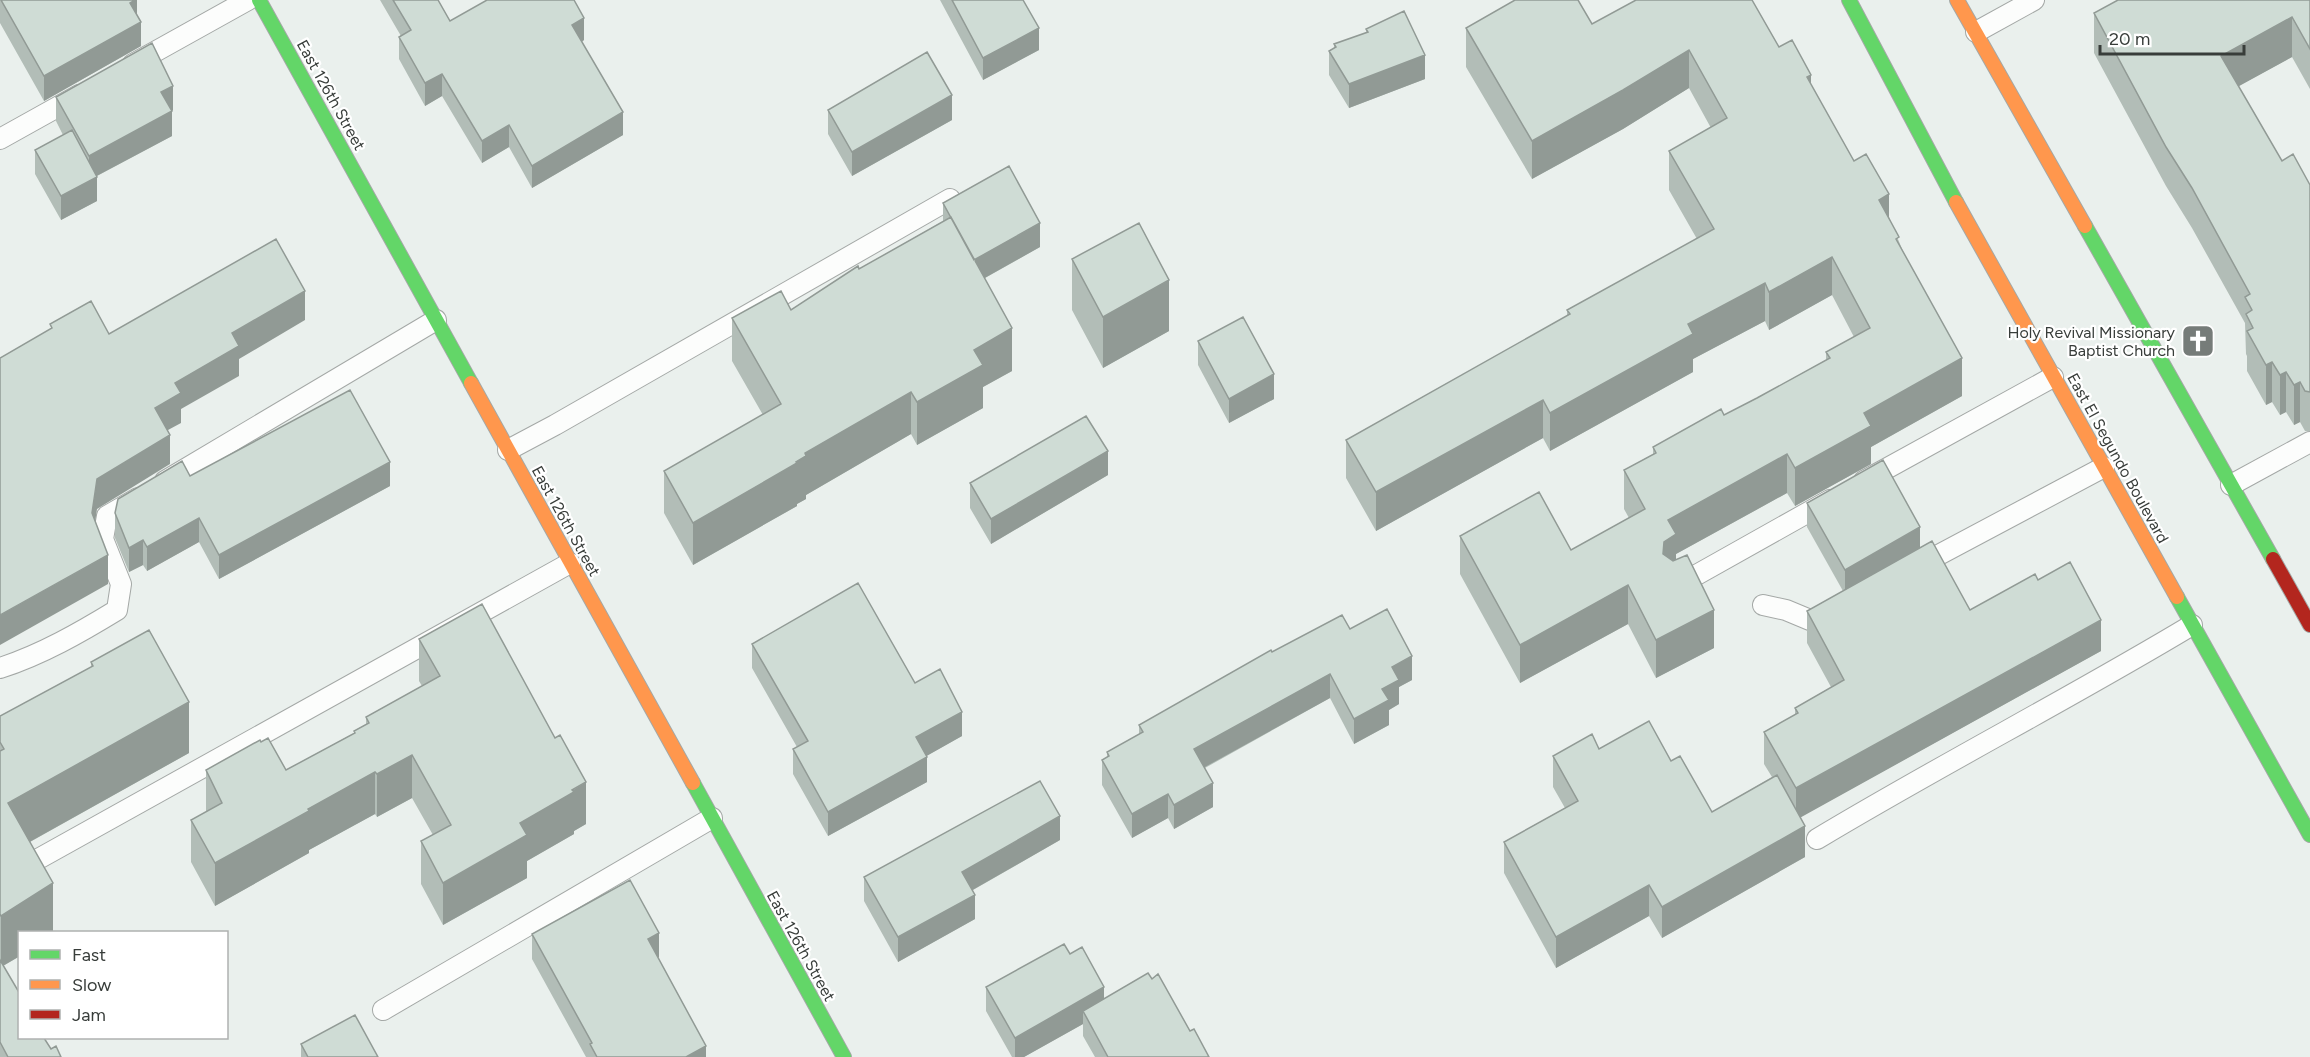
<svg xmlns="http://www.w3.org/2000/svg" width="2310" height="1057" font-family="Figtree,sans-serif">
<rect width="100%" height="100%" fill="#eaf0ed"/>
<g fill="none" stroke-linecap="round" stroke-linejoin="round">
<defs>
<path id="lane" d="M1976,32L2034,0
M133,64L248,0
M0,139L79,95
M508,450L555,425L950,199
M165,481L436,320
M1864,481L2053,377
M2231,485L2310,442
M1916,567L2104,467
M1675,587L1830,500
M1763,605L1786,610L1810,620L1833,615
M0,668C41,655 81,632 117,610L121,584L103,539L107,516L138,498
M1817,839C1940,765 2069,699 2192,625
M31,863L570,563
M383,1010L712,818"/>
<path id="fast" d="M259,0L471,383
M1849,0L1956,202
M2085,226L2273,559
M2177,597L2310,835
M693,783L844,1057"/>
<path id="slow" d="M1957,0L2085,226
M1956,202L2177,597
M471,383L693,783"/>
<path id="jam" d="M2273,559L2310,625"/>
</defs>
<use href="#lane" stroke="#a4a8a6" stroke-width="22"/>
<use href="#fast" stroke="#a4a8a6" stroke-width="16"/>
<use href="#slow" stroke="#a4a8a6" stroke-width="16"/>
<use href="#jam" stroke="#a4a8a6" stroke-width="16"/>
<use href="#lane" stroke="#fcfdfc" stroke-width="20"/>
<use href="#fast" stroke="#63d668" stroke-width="14"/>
<use href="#slow" stroke="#ff974d" stroke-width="14"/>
<use href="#jam" stroke="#b3261e" stroke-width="14"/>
</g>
<path fill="#b2bdb7" d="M0,0H137V16L141,46L44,101L0,23Z
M380,0H438L450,21L584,40L582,42L623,135L532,188L509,147L482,163L442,96L425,106L399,59V37L401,36Z
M940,0H1023L1039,50L983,80Z
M2310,0V89L2292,57L2238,86L2282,161L2310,185V431H2305L2300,422L2294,425L2286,412L2280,415L2272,402L2266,405L2247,371V356L2246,354L2245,323L2192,228L2166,186L2094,53V13Z
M1592,24L1779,47L1811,85L1854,161L1889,217L1962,396L1871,447V464L1795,506L1787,493L1676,554V560L1714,648L1656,678L1628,624L1520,683L1460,574V536L1571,550L1629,518L1624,509V470L1653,454V447L1724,415L1757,398L1826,360V352L1854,337L1832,295L1769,330L1765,321L1693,359V372L1550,451L1543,438L1376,531L1346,478V440L1567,316V310L1697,239L1669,190V151L1711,128L1689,88L1623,129L1532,179L1466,67V28Z
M1366,29L1425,79L1349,108L1329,75V51L1334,48V44L1366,33Z
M56,97L173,110L172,111V136L97,176V201L61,220L35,174V150L63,135L56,121Z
M828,110L952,120L852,176L828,134Z
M943,203L1040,247L985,278L1012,371L983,387V408L917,445L911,434L806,495V499L797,504V506L693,565L664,513V471L763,415L732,361V318L791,310L859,269L943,221Z
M1072,259L1169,331L1103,368L1072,310Z
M1198,341L1274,399L1229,423L1198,365Z
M1108,475L991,544L970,508V483Z
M190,476L390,486L219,579L199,542L147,571L143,565L129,572L115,538V513Z
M1807,503L1920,547L1970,610L2038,580L2101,651L1800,817L1805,857L1662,938L1649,916L1556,968L1504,873V842L1565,808L1553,787V756L1599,749L1671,761L1712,812L1772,777L1764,764V732L1795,715V708L1831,687L1807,643V611L1843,591L1807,527Z
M1350,629L1412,680L1399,687V704L1389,710V725L1354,744L1330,698L1205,768L1213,807L1174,829L1168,818L1132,838L1102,785V760L1107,758V752L1139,735V725Z
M419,639L586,824L574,831V834L527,861V878L443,925L421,884V841L433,835L412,798L377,817L375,814L309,850V853L215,906L191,862V820L206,812V770H286L354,733V731L366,724V717L422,686L419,681Z
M752,644L915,683L962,736L926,756L927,782L828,836L793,774V749L797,747L752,668Z
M91,662L189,753L30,842L53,933H20V956L3,966L51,1049L61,1057H0V716L91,667Z
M1060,840L973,890L975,919L898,962L864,901V877Z
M532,934L659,957H658L706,1057H586L532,959Z
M1070,954L1104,999L1152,979L1209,1057H1095L1083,1036V1024L1024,1057H1012L986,1011V987Z
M301,1044L378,1057H301Z"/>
<path fill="#919a95" d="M135,0H137V23L130,3Z
M2292,17V57L2221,96V56Z
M584,18V40L572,47V25Z
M141,22V46L44,101V76Z
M1039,28V50L983,80V58Z
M1689,50V88L1623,129L1532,179V141Z
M1425,55V79L1349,108V84Z
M442,74V96L425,106V83Z
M1811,75V113L1807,77Z
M173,86V110L161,117V92Z
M952,95V120L852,176V152Z
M172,111V136L89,180V156Z
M623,112V135L532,188V166Z
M509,125V147L482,163V141Z
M97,177V201L61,220V196Z
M1889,194V233L1879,200Z
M1040,223V247L974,284V260Z
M1832,257V295L1769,330V292Z
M1169,280V331L1103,368V317Z
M1765,283V321L1693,359V372L1550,451V413L1688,324Z
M305,291V320L239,359V376L181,409V423L155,437V408L175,383L232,333Z
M1012,328V371L983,387V408L917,445V402L974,350Z
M1962,358V396L1871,447V464L1795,506V468L1864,413Z
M2272,362V402L2266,405V365Z
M2286,372V412L2280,415V375Z
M1274,374V399L1229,423V399Z
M2300,382V422L2294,425V385Z
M911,392V434L806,495V499L797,504V506L693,565V523L796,462L805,453Z
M1543,400V438L1376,531V492Z
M170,435V464L97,509L92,543V513L97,479Z
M1108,451V475L991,544V519Z
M1787,454V493L1676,554V572L1663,554L1664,542L1668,520Z
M390,462V486L219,579V555Z
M199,518V542L147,571V547Z
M1920,527V551L1845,594V570Z
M143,540V565L129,572V548Z
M108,555V584L0,645V615Z
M1628,585V624L1520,683V645Z
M1714,610V648L1656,678V640Z
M2101,620V651L1796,820V788Z
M1412,656V680L1399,687V704L1389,710V725L1354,744V719L1392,667Z
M1330,674V698L1194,773V749Z
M189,702V753L8,854V803Z
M962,712V736L916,762V737Z
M412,755V798L377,817V774Z
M927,757V782L828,836V812Z
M375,772V814L309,850V853L215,906V863L308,809Z
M586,782V824L574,831V834L527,861V878L443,925V883L520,823Z
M1213,783V807L1174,829V805Z
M1168,794V818L1132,838V814Z
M1060,816V840L962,896V872Z
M1805,826V857L1662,938V907Z
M53,883V933H20V956L1,967V916Z
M1649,885V916L1556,968V937Z
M975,895V919L898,962V937Z
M659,933V957L648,963V939Z
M1104,987V1012L1083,1011V1024L1024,1057H1015V1038Z
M706,1046V1057H686Z"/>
<path fill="#cfdcd5" stroke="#919a95" stroke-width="1.5" d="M1,0H135L130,3L141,22L44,76Z
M393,0H438L450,21L487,0H574L584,18L572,25L623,112L532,166L509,125L482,141L442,74L425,83L399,37L411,30Z
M952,0H1023L1039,28L983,58Z
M1515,0H1578L1592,24L1636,0H1752L1779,47L1792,40L1811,75L1807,77L1854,161L1866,154L1889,194L1879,200L1899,237L1896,239L1962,358L1864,413L1871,426L1795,468L1787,454L1668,520L1676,534L1664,542L1663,554L1673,561L1687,555L1714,610L1656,640L1628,585L1520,645L1460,536L1539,492L1571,550L1645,509L1624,470L1656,453L1653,447L1721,409L1724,415L1757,398L1830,358L1826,352L1870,328L1832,257L1769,292L1765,283L1688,324L1693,334L1550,413L1543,400L1376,492L1346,440L1570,314L1567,310L1714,229L1669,151L1727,118L1689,50L1623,90L1532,141L1466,28Z
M2118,0H2310V49L2292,17L2221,56L2282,161L2293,154L2310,185V392L2305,391L2300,382L2294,385L2286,372L2280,375L2272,362L2266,365L2247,331L2253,328L2246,314L2252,310L2245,297L2250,294L2192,188L2166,147L2094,13Z
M1404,11L1425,55L1349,84L1329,51L1336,47L1334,44L1368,32L1366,29Z
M152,43L173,86L161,92L172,111L89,156L56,97Z
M927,52L952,95L852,152L828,110Z
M72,130L97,177L61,196L35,150Z
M1009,166L1040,223L974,260L943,203Z
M951,217L1012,328L974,350L983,365L917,402L911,392L805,453L806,456L796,462L797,463L693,523L664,471L781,404L732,318L781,291L791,310L858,266L859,269Z
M1139,223L1169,280L1103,317L1072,259Z
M276,239L305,291L232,333L239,346L175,383L181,393L155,408L170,435L97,479L92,513L108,555L0,615V358L52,328L50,324L91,301L109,334Z
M1243,317L1274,374L1229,399L1198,341Z
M350,390L390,462L219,555L199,518L147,547L143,540L129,548L115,513L118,499L182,461L190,476Z
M1086,416L1108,451L991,519L970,483Z
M1883,460L1920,527L1845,570L1807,503Z
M1932,541L1970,610L2035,574L2038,580L2070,562L2101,620L1796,788L1764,732L1798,713L1795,708L1844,680L1807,611Z
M858,583L915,683L940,669L962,712L916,737L927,757L828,812L793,749L808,741L752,644Z
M482,604L555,738L560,735L586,782L572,790L574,792L520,823L527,835L443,883L421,841L451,825L412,755L377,774L375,772L308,809L309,811L215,863L191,820L222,803L206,770L260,740L261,742L268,738L286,770L355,733L354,731L369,723L366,717L440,676L419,639Z
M1387,609L1412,656L1392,667L1399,680L1382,689L1389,700L1354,719L1330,674L1194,749L1213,783L1174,805L1168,794L1132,814L1102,760L1109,756L1107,752L1143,732L1139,725L1271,650L1272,652L1342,615L1350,629Z
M149,630L189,702L8,803L53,883L1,916L0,914V751L4,749L0,742V716L93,666L91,662Z
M1649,721L1671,761L1680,756L1712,812L1777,775L1805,826L1662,907L1649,885L1556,937L1504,842L1578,801L1553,756L1592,734L1599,749Z
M1040,781L1060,816L962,872L975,895L898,937L864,877Z
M630,880L659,933L648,939L706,1046L686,1057H597L590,1044L592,1043L532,934Z
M1064,944L1070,954L1082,947L1104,987L1015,1038L986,987Z
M0,960L20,994V1038H44L51,1049L56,1046L61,1057H8L0,1042Z
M1148,973L1152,979L1158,974L1190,1031L1194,1029L1209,1057H1108L1083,1011Z
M355,1015L378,1057H308L301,1044Z"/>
<defs>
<symbol id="church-square" viewBox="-11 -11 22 22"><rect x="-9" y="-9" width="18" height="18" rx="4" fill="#767c79" stroke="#fff"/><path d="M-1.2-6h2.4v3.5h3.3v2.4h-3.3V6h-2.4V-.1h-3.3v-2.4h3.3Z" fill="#fff"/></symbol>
</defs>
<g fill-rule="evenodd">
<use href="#church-square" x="2179" y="322" width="38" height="38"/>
</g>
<g text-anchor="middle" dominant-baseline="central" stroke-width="4.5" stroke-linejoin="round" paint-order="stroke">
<g font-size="16" fill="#383d3a" stroke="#fff">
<text transform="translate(331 95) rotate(61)">East 126th Street</text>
<text transform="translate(2118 458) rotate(61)">East El Segundo Boulevard</text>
<text transform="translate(566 521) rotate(61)">East 126th Street</text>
<text transform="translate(801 946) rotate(61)">East 126th Street</text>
</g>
<g font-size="16" fill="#383d3a" stroke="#fff" text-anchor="end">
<text x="2175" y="332">Holy Revival Missionary<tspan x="2175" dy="18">Baptist Church</tspan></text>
</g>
</g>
<rect x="18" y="931" width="210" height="108" fill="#ffffff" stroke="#afb1b0" stroke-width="1.5"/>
<rect x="30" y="950" width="30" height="9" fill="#63d668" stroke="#afb1b0" stroke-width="1.5"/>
<text x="72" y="961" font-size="18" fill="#383d3a">Fast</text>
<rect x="30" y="980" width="30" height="9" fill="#ff974d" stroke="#afb1b0" stroke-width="1.5"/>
<text x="72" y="991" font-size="18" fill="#383d3a">Slow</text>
<rect x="30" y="1010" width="30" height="9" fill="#b3261e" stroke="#afb1b0" stroke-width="1.5"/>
<text x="72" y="1021" font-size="18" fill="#383d3a">Jam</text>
<path d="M2100 45v9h144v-9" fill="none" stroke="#383d3a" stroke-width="3"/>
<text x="2109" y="45" font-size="18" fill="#383d3a" stroke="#ffffff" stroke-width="4.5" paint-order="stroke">20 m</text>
</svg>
